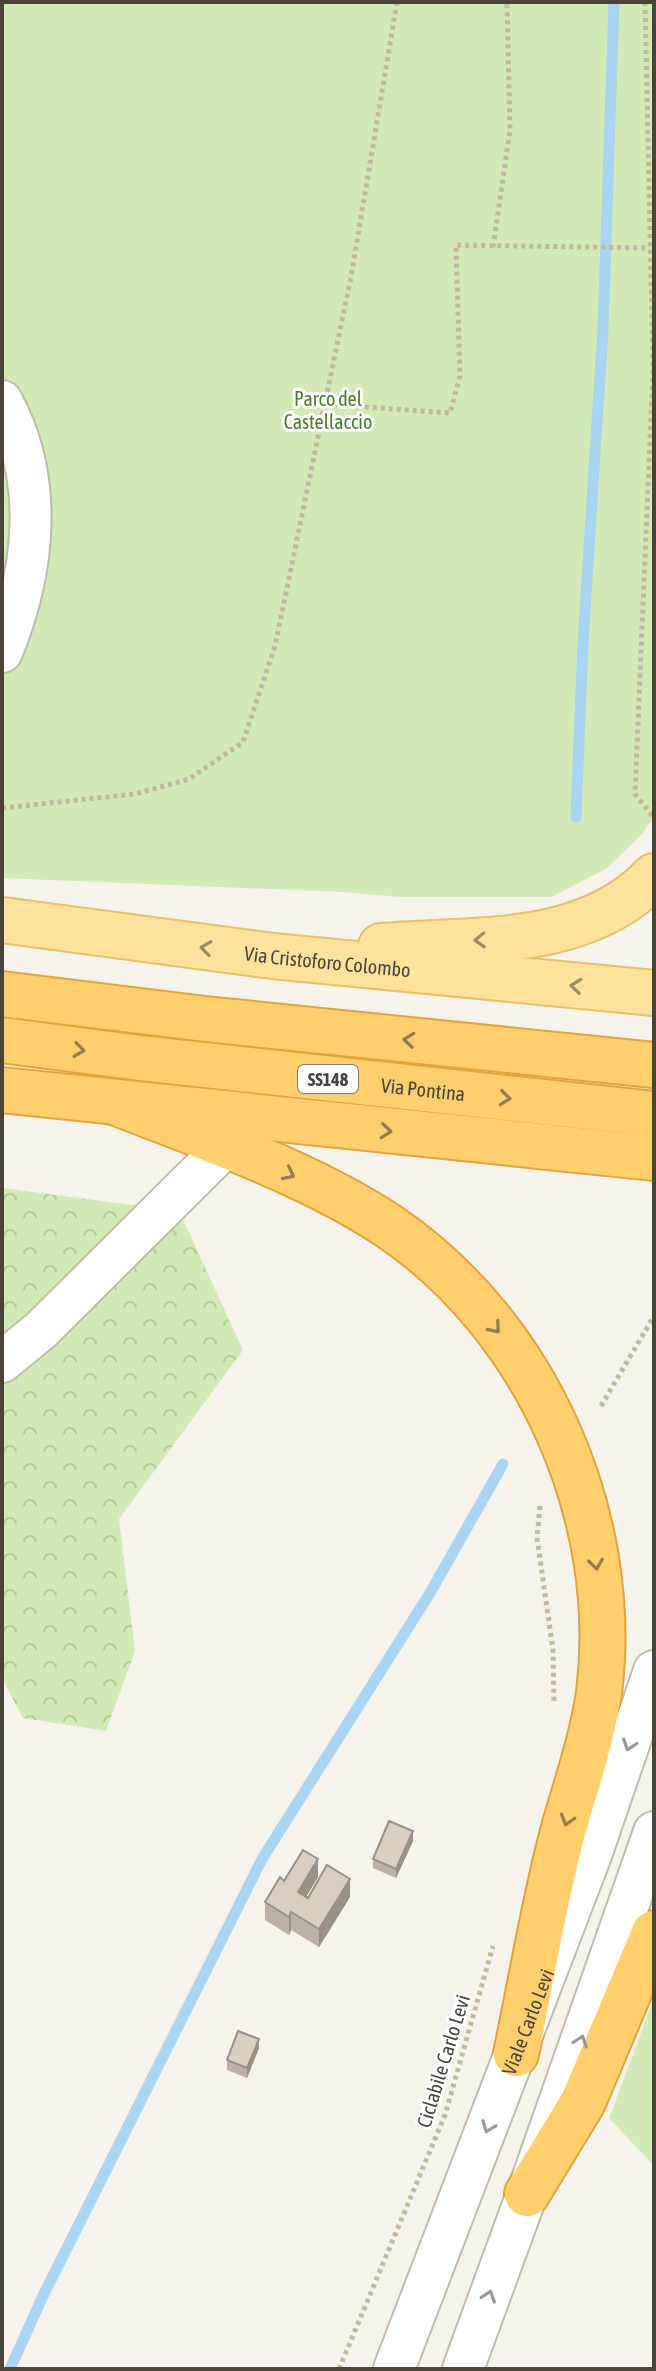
<svg xmlns="http://www.w3.org/2000/svg" width="656" height="2371" font-family="'Asap Condensed',sans-serif">
<defs>
<pattern id="forest-crowns" width="20" height="18" patternUnits="userSpaceOnUse" patternTransform="scale(2)"><rect width="20" height="18" fill="#d2eab5"/><path d="M2 6a3 3 0 1 1 6 0M12 15a3 3 0 1 1 6 0" fill="none" stroke="#b6ca9c"/></pattern>
</defs>
<rect width="100%" height="100%" fill="#f6f3ec"/>
<path fill="url(#forest-crowns)" d="M2,1188L179,1211L243,1350L119,1519L135,1651L106,1731L23,1718L2,1679Z"/>
<path fill="#d2eab5" d="M2,2H654V817L642,834L606,869L551,897H399L344,892L2,878Z
M654,1998V2166L609,2118Z"/>
<g fill="none" stroke-linecap="round" stroke-linejoin="round">
<path stroke="#a9d4f2" stroke-width="11" d="M576,817L583,642L603,329L614,2
M10,2369L42,2298L262,1859L430,1593L503,1464"/>
<defs>
<g id="minor">
<path d="M2,401C45,480 35,571 2,652"/>
<path d="M2,1362L41,1330L226,1146"/>
<path id="s1" d="M394,2369L591,1855L654,1671"/>
<path d="M463,2369L527,2194L654,1832"/>
</g>
<g id="major">
<path id="s2" d="M2,920L273,956L654,993"/>
<path d="M381,946C473,938 584,950 654,876"/>
</g>
<g id="highway">
<path d="M2,994L205,1019L654,1065"/>
<path id="s3" d="M2,1040L140,1058L654,1114"/>
<path d="M2,1090L654,1158"/>
<path d="M114,1102C204,1137 309,1173 390,1227C537,1327 621,1517 599,1693C592,1740 577,1783 564,1828C544,1902 532,1979 516,2054"/>
<path d="M527,2194L583,2102L654,1933"/>
</g>
</defs>
<use href="#minor" stroke="#c2bbae" stroke-width="44"/>
<use href="#major" stroke="#e6c16a" stroke-width="48"/>
<use href="#highway" stroke="#e0a43c" stroke-width="48"/>
<path stroke="#c4b79f" stroke-width="5" stroke-dasharray="4 4" stroke-linecap="butt" d="M645,2L653,369L635,794L654,818
M493,247L510,131L507,2
M325,404L450,413L460,376L456,245L650,248
M2,808L135,794L189,779L243,742L275,646L351,277L397,2
M601,1406L654,1316
M540,1506L537,1538L553,1650L554,1701
M339,2369L445,2115L493,1946"/>
<use href="#minor" stroke="#fff" stroke-width="40"/>
<use href="#major" stroke="#ffe39c" stroke-width="44"/>
<use href="#highway" stroke="#ffcf6e" stroke-width="44"/>
</g>
<path fill="#bab2a6" d="M413,1841L396,1878L373,1868V1859Z
M318,1877L306,1897L308,1898L350,1897L319,1947L291,1930L289,1935L265,1920V1902L284,1881Z
M259,2048L247,2078L227,2070V2060Z"/>
<path fill="#979187" d="M413,1831V1841L396,1878V1869Z
M318,1859V1877L298,1910V1892Z
M350,1879V1897L319,1947V1929Z
M291,1912V1930L289,1935V1917Z
M259,2039V2048L247,2078V2068Z"/>
<path fill="#d8cfc1" stroke="#979187" stroke-width="2" d="M389,1821L413,1831L396,1869L373,1859Z
M303,1850L318,1859L298,1892L308,1898L327,1865L350,1879L319,1929L291,1912L289,1917L265,1902L280,1877L284,1881Z
M238,2031L259,2039L247,2068L227,2060Z"/>
<defs><path id="oneway-chevron" d="M-2-3.5L2.5 0L-2 3.5" fill="none" stroke-width="1.6" stroke-linecap="round" stroke-linejoin="round" transform="scale(2)"/></defs>
<g stroke="#9c8c66">
<use href="#oneway-chevron" transform="translate(480 940) rotate(178)"/>
<use href="#oneway-chevron" transform="translate(206 948) rotate(-172)"/>
<use href="#oneway-chevron" transform="translate(576 986) rotate(-174)"/>
</g>
<g stroke="#937c4e">
<use href="#oneway-chevron" transform="translate(409 1040) rotate(-174)"/>
<use href="#oneway-chevron" transform="translate(79 1050) rotate(8)"/>
<use href="#oneway-chevron" transform="translate(505 1098) rotate(6)"/>
<use href="#oneway-chevron" transform="translate(386 1131) rotate(6)"/>
<use href="#oneway-chevron" transform="translate(289 1174) rotate(26)"/>
<use href="#oneway-chevron" transform="translate(495 1328) rotate(50)"/>
<use href="#oneway-chevron" transform="translate(596 1564) rotate(82)"/>
<use href="#oneway-chevron" transform="translate(567 1820) rotate(107)"/>
</g>
<g stroke="#9c9892">
<use href="#oneway-chevron" transform="translate(629 1745) rotate(109)"/>
<use href="#oneway-chevron" transform="translate(581 2041) rotate(-71)"/>
<use href="#oneway-chevron" transform="translate(488 2127) rotate(111)"/>
<use href="#oneway-chevron" transform="translate(489 2296) rotate(-71)"/>
</g>
<g text-anchor="middle" dominant-baseline="central" stroke-width="6" stroke-linejoin="round" paint-order="stroke">
<rect fill="#fff" stroke="#817c74" stroke-width="2" x="298" y="1065" width="60" height="28" rx="6"/>
<g font-size="18" font-weight="bold" fill="#4b4439">
<text x="328" y="1079">SS148</text>
</g>
<g font-size="20" fill="#4a7f2a" stroke="#fff">
<text x="328" y="398">Parco del<tspan x="328" dy="23">Castellaccio</tspan></text>
</g>
<g font-size="20" fill="#4b4439" stroke="#fff">
<text stroke="none"><textPath href="#s2" startOffset="328">Via Cristoforo Colombo</textPath></text>
<text stroke="none"><textPath href="#s3" startOffset="424">Via Pontina</textPath></text>
<text stroke="none"><textPath href="#s1" startOffset="372">Viale Carlo Levi</textPath></text>
<text transform="translate(443 2061) rotate(-73)">Ciclabile Carlo Levi</text>
</g>
</g>
<rect width="656" height="2371" fill="none" stroke="#4b4439" stroke-width="8"/>
</svg>
